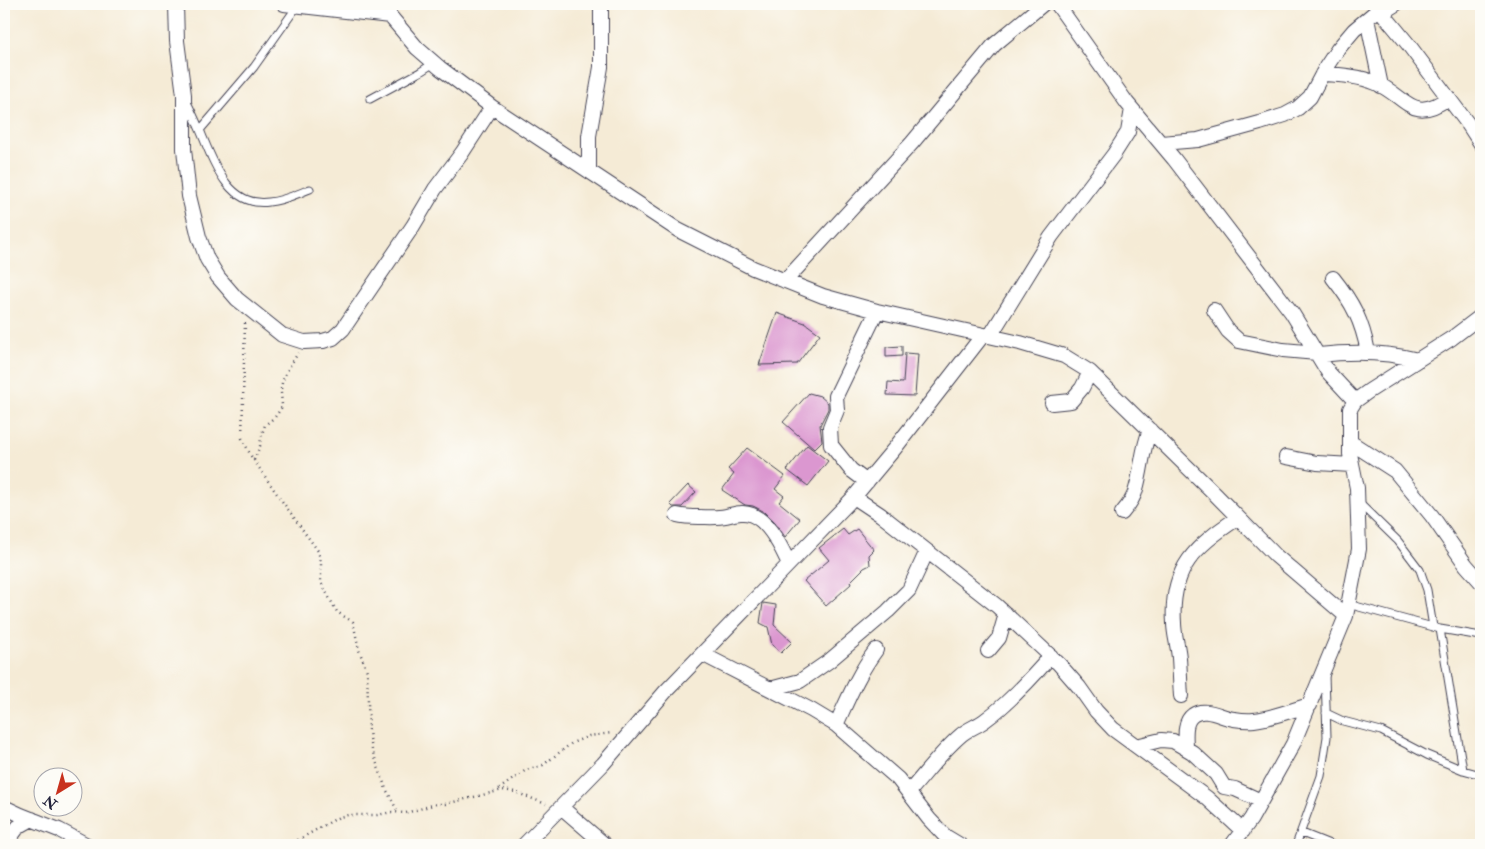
<svg xmlns="http://www.w3.org/2000/svg" width="1485" height="849" font-family="'IM FELL Double Pica',serif">
<rect width="100%" height="100%" fill="#fdfcf7"/>
<filter id="ink" filterUnits="userSpaceOnUse"><feTurbulence type="fractalNoise" baseFrequency=".02" numOctaves="2"/><feDisplacementMap in="SourceGraphic" scale="10" xChannelSelector="R" yChannelSelector="G"/><feConvolveMatrix kernelMatrix="1 2 1 2 8 2 1 2 1" color-interpolation-filters="sRGB"/></filter>
<filter id="wash" filterUnits="userSpaceOnUse"><feTurbulence type="fractalNoise" baseFrequency=".0096" numOctaves="4" result="noise"/><feDisplacementMap in="SourceGraphic" scale="20" xChannelSelector="R" yChannelSelector="G"/><feGaussianBlur stdDeviation="1.12" result="paint"/><feColorMatrix in="noise" values="0 0 0 0 0 0 0 0 0 0 0 0 0 0 0 0 0 1.4 0 .05"/><feComposite in="paint" operator="in"/></filter>
<g filter="url(#wash)">
<rect width="100%" height="100%" fill="#f5ebd6"/>
<g id="blocks">
<path fill="#db97d0" d="M777,313L805,323L820,334L797,364L759,365Z
M902,346V356L886,357V347Z
M905,353L918,354L915,396L887,395L888,382L903,383Z
M809,393L820,396L828,403V409L820,425L822,441L814,449L783,422Z
M807,445L828,461L808,486L787,470Z
M747,448L785,476L775,489L784,496L779,502L800,519L785,537L777,525L763,511L753,506L745,505L722,490L734,474L728,469Z
M688,485L696,492L682,507H673L670,504Z
M843,529L848,535L857,529L874,550L869,555L870,565L864,568L850,582L851,584L826,606L804,581L829,560L819,548Z
M763,603L776,605L774,625L792,642L781,653L772,645L768,627L760,623Z"/>
</g>
</g>
<g filter="url(#ink)">
<use href="#blocks" fill-opacity="0" stroke="#424052" stroke-width="1"/>
<g fill="none" stroke-linecap="round" stroke-linejoin="round">
<defs>
<path id="lane" d="M370,99L420,72L434,63
M187,102C192,112 196,121 200,130C213,161 228,208 269,202C283,201 297,194 310,189
M200,130L254,67L298,5
M1357,501L1398,541L1420,570L1427,590L1433,627
M1348,604L1440,629L1481,636
M1440,629L1463,770
M1326,713L1343,721L1381,731L1427,755L1463,770L1481,775
M1302,833L1332,845
M1296,845L1321,776L1327,737L1325,675"/>
<path id="street" d="M176,4L177,41L184,95V149L189,196L199,237L207,259L218,277L237,299L282,335L304,342L323,341L333,338L343,329L413,226L435,189L462,153L492,107
M284,4L390,16
M386,4L390,16L417,48L440,68L492,107L678,230L753,268L823,296L877,311L1020,343L1064,356L1090,372L1212,491L1276,556L1346,616
M1057,4L1127,103L1174,159L1292,313L1328,372L1355,401
M1375,4L1408,44L1468,124L1481,144
M1383,12L1396,4
M1367,19L1381,86
M1322,74C1340,75 1360,76 1376,83C1406,96 1412,124 1448,98
M1161,143L1198,140L1260,123L1285,115L1298,108L1310,97L1326,67L1338,49L1354,30L1379,9
M589,170V136L601,67V4
M1333,278C1353,303 1362,321 1368,352
M785,281L912,143L994,45L1043,4
M1214,310L1228,331L1239,341L1283,350L1317,353
M990,336L1051,237L1114,154L1128,132L1132,109
M1319,355C1353,351 1384,351 1418,360
M1052,403L1071,401L1082,388L1090,372
M1350,442L1395,471L1432,516L1466,565L1481,582
M1286,457L1317,463L1352,465
M867,482L851,470L831,445L830,427L837,410L836,396L877,311
M854,497L881,515L997,606L1059,664L1079,687L1096,711L1113,729L1207,798L1243,831
M1122,513C1128,506 1134,498 1136,489C1142,469 1142,449 1150,430
M677,515C685,517 691,517 699,517C708,517 717,518 726,516C731,515 736,513 741,513C764,511 781,546 789,564
M988,651L999,638L1006,614
M702,654L811,710L836,725L898,779L929,819L945,836L960,845
M770,689L800,681L829,661L888,611L909,590L927,551
M1181,696C1180,683 1180,671 1179,658C1178,646 1174,634 1174,623C1170,568 1196,545 1238,518
M836,725C848,699 858,674 876,650
M1136,746L1161,740L1173,741L1180,745L1192,752L1216,774L1224,787L1235,789L1261,801
M1186,748C1186,738 1183,722 1193,715C1205,706 1222,718 1234,719C1240,720 1247,721 1254,720C1272,718 1292,710 1310,705
M909,792C926,773 941,752 961,735C968,729 977,726 984,721C1009,703 1031,679 1051,656
M4,807L21,815L59,830L87,845
M561,807L605,845
M5,845L18,827L32,819
M524,845L603,764L666,691L854,497L895,448L983,335
M1232,845L1251,819L1293,744L1346,616L1359,549L1357,488L1350,454V409L1355,401L1369,391L1452,338L1481,316"/>
</defs>
<use href="#lane" stroke="#424052" stroke-width="9"/>
<use href="#street" stroke="#424052" stroke-width="16"/>
<path stroke="#424052" stroke-width="2.5" stroke-dasharray="1 4" stroke-linecap="butt" d="M245,323L242,438L251,456L277,494L318,551L321,562V582L325,590L337,612L353,622L359,650L367,671L369,732L372,750L386,789L398,812
M254,460L260,446L261,437L265,425L275,417L282,407C282,402 281,396 281,391C281,377 291,365 298,353
M499,789L526,770L543,765L572,743L589,736L612,733
M289,845L339,817L348,815H377L392,812L406,813L436,804H445L503,790L515,792L546,804"/>
<use href="#lane" stroke="#fff" stroke-width="7"/>
<use href="#street" stroke="#fff" stroke-width="14"/>
</g>
</g>
<rect width="1485" height="849" fill="none" stroke="#fdfcf7" stroke-width="20"/>
<g transform="translate(58 792) rotate(217)"><circle r="24" fill="#fdfcf7" stroke="#a5a5ac"/>
<path d="M0-4L9 19L0 12L-9 19Z" fill="#c8321e"/>
<text y="-8" font-size="14" font-weight="bold" text-anchor="middle" fill="#22223b">N</text>
</g>
</svg>
